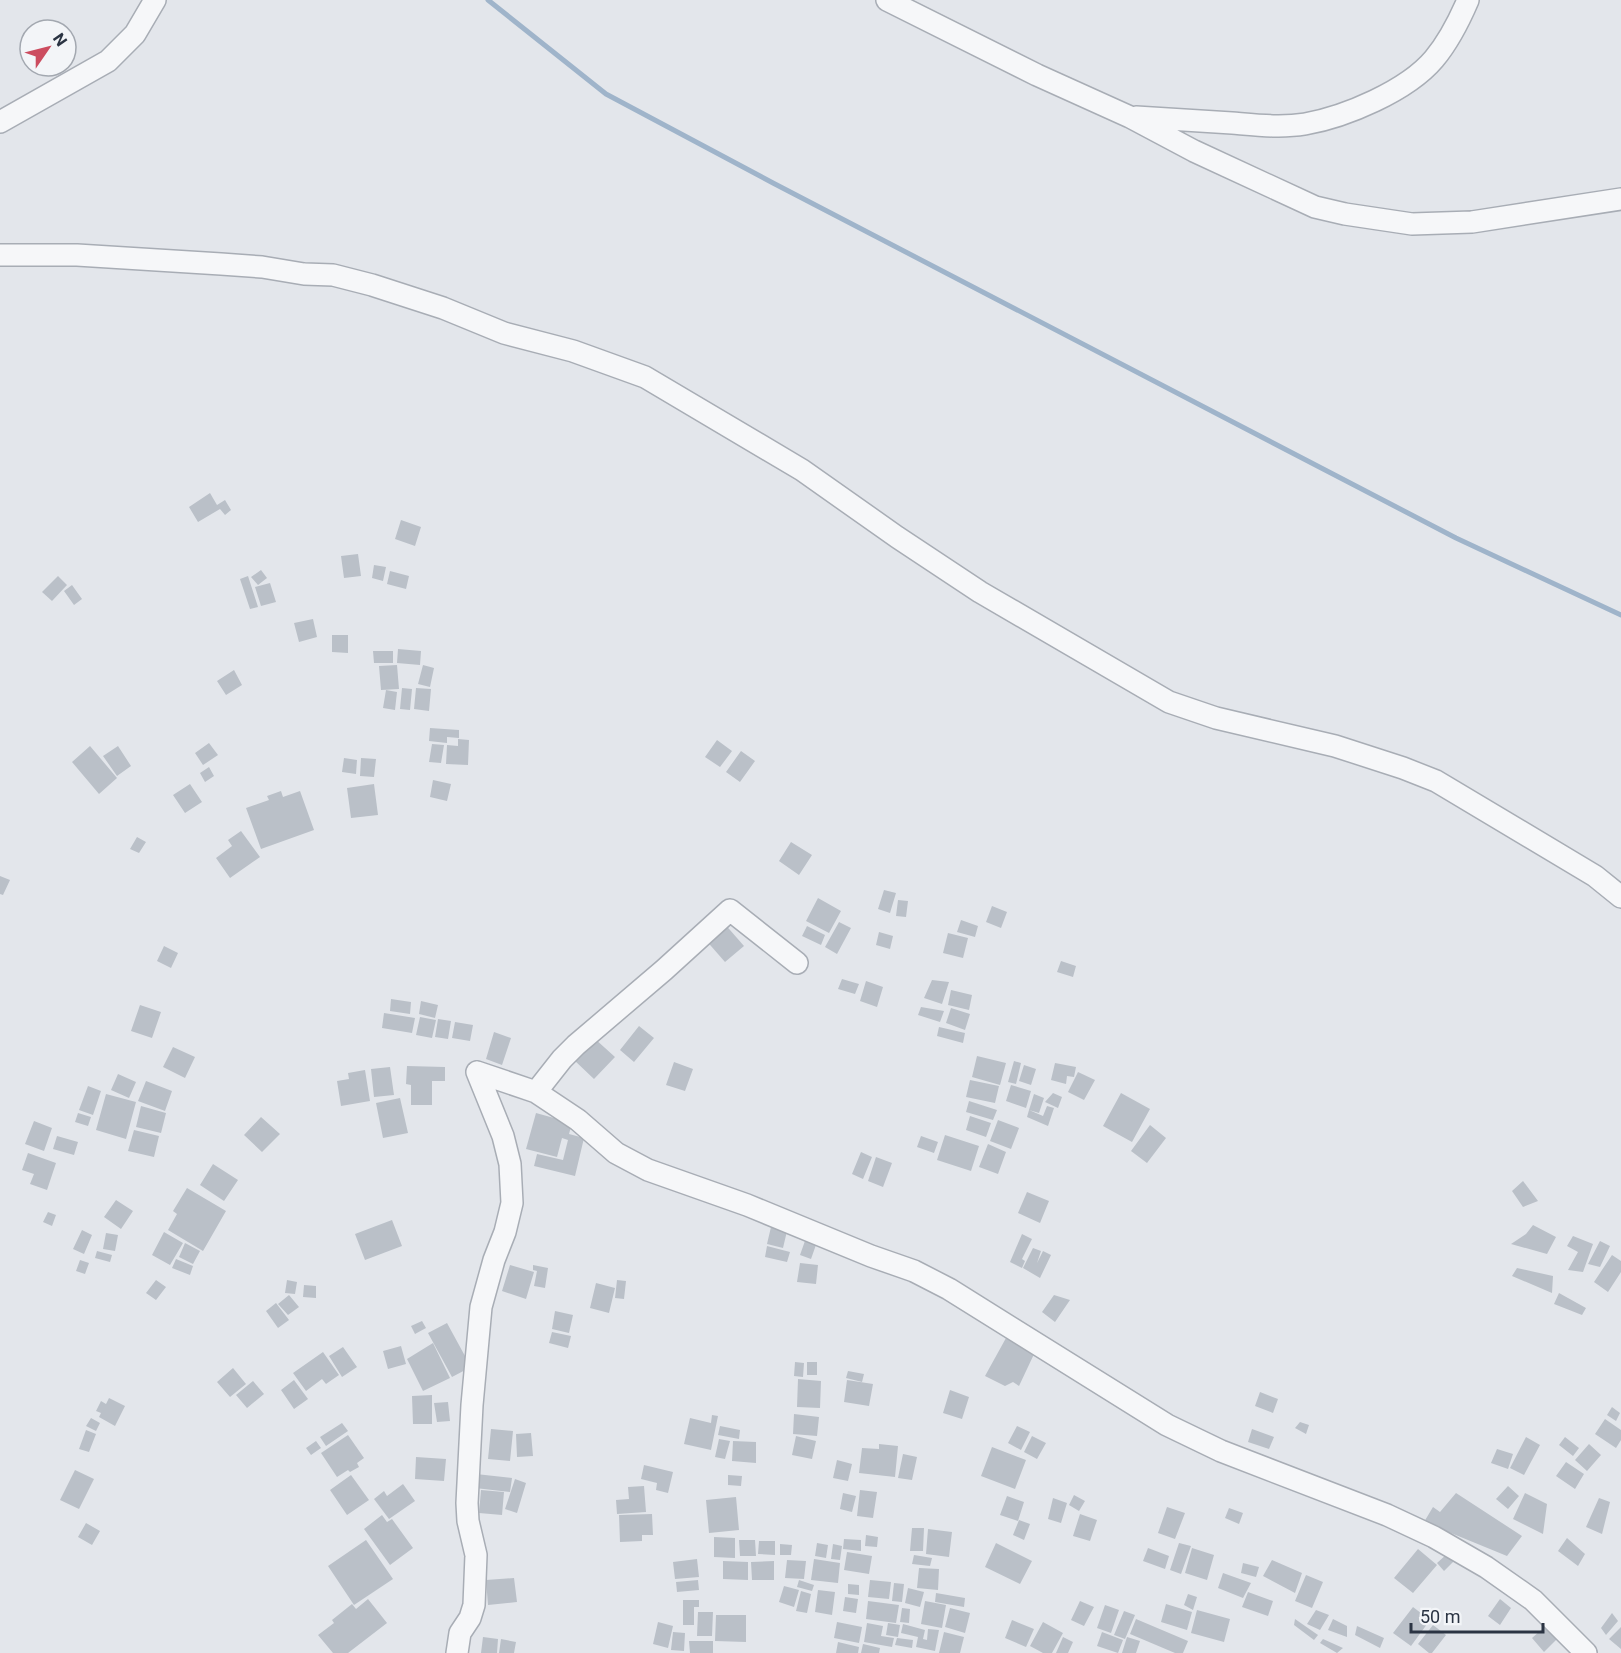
<svg xmlns="http://www.w3.org/2000/svg" width="1621" height="1653" font-family="Roboto,sans-serif">
<rect width="100%" height="100%" fill="#e3e6eb"/>
<g fill="none" stroke-linecap="round" stroke-linejoin="round">
<path stroke="#9fb4ca" stroke-width="5" d="M488,0L606,94L773,183L1456,538L1621,615"/>
</g>
<path fill="#bac0c8" d="M210,493L217,505L225,500L231,510L225,515L220,509L198,522L189,507Z
M401,520L421,527L415,546L395,539Z
M358,554L361,576L344,578L341,556Z
M374,565L386,567L383,581L372,578Z
M261,570L267,578L258,585L251,577Z
M390,571L409,576L406,589L387,584Z
M58,576L67,585L52,601L42,592Z
M248,576L258,607L250,609L240,579Z
M270,583L276,602L261,606L255,587Z
M72,585L82,599L74,605L64,591Z
M313,619L317,637L299,642L294,623Z
M332,635H348V653L332,652Z
M398,649L421,651L420,665L397,663Z
M373,651H393V663H374Z
M397,665L399,689L381,690L379,666Z
M423,665L434,668L430,687L418,684Z
M234,670L242,685L226,695L217,681Z
M402,688L412,689L410,710L400,709Z
M416,688L431,689L429,711L414,709Z
M386,690L397,692L395,710L383,708Z
M430,728L459,730V738L447,737V743L429,741Z
M458,739L469,740L468,765L446,764L447,745L458,746Z
M717,740L732,751L720,767L705,757Z
M209,743L218,755L203,765L195,753Z
M432,744L444,745L441,763L429,762Z
M90,746L117,778L99,794L72,762Z
M118,746L131,766L117,776L103,756Z
M741,751L755,761L740,782L726,772Z
M344,758L357,760L356,774L342,772Z
M361,758L376,759L374,777L360,776Z
M209,767L214,776L205,782L200,773Z
M433,780L451,784L447,801L430,797Z
M190,784L202,802L185,813L173,795Z
M374,784L378,815L351,818L347,788Z
M281,791L283,797L300,791L314,830L261,849L246,808L269,800L267,796Z
M241,831L260,857L230,878L216,858L232,846L228,840Z
M137,837L146,842L139,853L130,849Z
M791,842L812,855L799,875L779,861Z
M0,876L10,880L3,895L0,894Z
M884,890L896,893L890,913L878,909Z
M818,898L841,911L829,933L806,921Z
M898,900L908,901L906,917L896,916Z
M992,906L1007,912L1001,928L986,922Z
M961,920L978,926L975,937L957,932Z
M723,922L744,946L725,962L704,938Z
M839,922L851,928L837,954L825,947Z
M807,926L825,935L821,945L802,936Z
M879,932L893,936L890,949L876,945Z
M948,933L968,938L963,958L943,953Z
M164,946L178,953L171,968L157,961Z
M1061,961L1076,966L1073,977L1057,972Z
M842,979L859,984L855,994L838,989Z
M932,980L949,982L942,1004L924,998Z
M866,981L883,987L877,1007L860,1001Z
M951,990L972,995L969,1010L948,1005Z
M391,999L411,1002L410,1014L390,1011Z
M421,1001L438,1005L435,1018L419,1014Z
M140,1005L161,1012L152,1038L131,1031Z
M921,1007L944,1011L940,1022L918,1015Z
M951,1008L970,1014L965,1030L946,1023Z
M384,1013L415,1018L412,1033L382,1028Z
M420,1017L436,1020L432,1038L416,1035Z
M438,1019L451,1021L448,1039L435,1037Z
M455,1022L473,1025L470,1041L452,1038Z
M639,1026L654,1038L634,1062L620,1050Z
M939,1027L965,1033L963,1043L937,1036Z
M494,1032L511,1038L502,1065L486,1059Z
M594,1038L615,1057L594,1079L574,1060Z
M173,1047L195,1057L185,1078L163,1067Z
M977,1056L1006,1063L1000,1085L972,1077Z
M1014,1061L1021,1063L1016,1084L1008,1082Z
M674,1062L693,1069L685,1091L666,1085Z
M1055,1063L1076,1067L1074,1077L1067,1076L1066,1084L1051,1080Z
M1024,1065L1036,1069L1031,1085L1019,1081Z
M407,1066L445,1067V1081H432V1105H411V1085L406,1084Z
M390,1067L394,1095L374,1097L371,1069Z
M365,1070L370,1101L341,1106L337,1081L349,1079L348,1073Z
M1078,1072L1095,1080L1084,1100L1068,1092Z
M118,1074L136,1082L129,1098L111,1090Z
M970,1080L999,1086L995,1103L966,1097Z
M146,1081L172,1091L165,1111L138,1101Z
M1011,1085L1031,1091L1026,1108L1006,1101Z
M88,1086L101,1091L93,1115L79,1110Z
M1053,1093L1062,1097L1058,1108L1045,1102Z
M1121,1093L1150,1109L1132,1142L1103,1126Z
M106,1094L136,1102L126,1139L96,1130Z
M1034,1094L1044,1098L1039,1113L1029,1110Z
M400,1098L408,1133L383,1138L376,1103Z
M969,1101L997,1110L993,1120L966,1112Z
M141,1106L166,1113L161,1133L136,1127Z
M1047,1106L1054,1108L1048,1126L1027,1117L1029,1110L1043,1116Z
M78,1113L91,1117L88,1126L75,1122Z
M536,1113L572,1123L569,1134L584,1138L575,1176L534,1166L537,1154L563,1160L568,1140L562,1138L557,1157L526,1149Z
M970,1116L991,1123L986,1137L966,1130Z
M261,1117L280,1134L262,1152L244,1135Z
M998,1120L1019,1128L1011,1149L990,1141Z
M34,1121L52,1128L44,1151L25,1144Z
M1150,1125L1166,1138L1147,1163L1131,1151Z
M134,1130L159,1136L154,1157L128,1151Z
M945,1135L979,1146L971,1171L937,1160Z
M57,1136L78,1142L74,1155L53,1149Z
M921,1136L938,1142L934,1153L917,1147Z
M988,1144L1006,1152L998,1174L979,1167Z
M861,1152L872,1157L863,1179L852,1174Z
M28,1153L56,1163L47,1190L30,1184L34,1174L22,1170Z
M876,1157L892,1163L883,1187L868,1181Z
M213,1164L238,1180L224,1201L200,1185Z
M1523,1181L1538,1201L1523,1207L1512,1191Z
M187,1188L226,1211L203,1251L168,1230L177,1214L173,1211Z
M1027,1192L1049,1201L1040,1223L1018,1213Z
M116,1200L133,1211L121,1229L104,1217Z
M48,1212L56,1215L52,1226L43,1222Z
M392,1220L402,1246L365,1260L355,1234Z
M1533,1225L1556,1237L1547,1254L1511,1244L1526,1234Z
M771,1227L787,1231L783,1248L767,1244Z
M82,1230L92,1235L84,1254L73,1249Z
M164,1232L183,1243L170,1265L152,1255Z
M106,1233L118,1235L115,1251L103,1249Z
M1022,1234L1032,1239L1022,1259L1025,1261L1022,1268L1010,1262Z
M1573,1236L1593,1244L1583,1272L1568,1270L1578,1252L1567,1246Z
M806,1238L817,1242L811,1259L800,1255Z
M1600,1241L1610,1246L1600,1267L1588,1264Z
M185,1243L200,1251L193,1264L179,1257Z
M767,1246L790,1252L787,1262L765,1257Z
M1033,1248L1041,1251L1037,1263L1043,1251L1051,1255L1040,1278L1023,1268Z
M97,1251L112,1255L110,1262L95,1258Z
M1612,1255L1621,1261V1272L1608,1292L1594,1282Z
M176,1259L193,1266L190,1275L172,1268Z
M80,1260L89,1263L85,1274L76,1271Z
M800,1263L818,1265L816,1284L797,1282Z
M510,1265L534,1272L526,1299L502,1291Z
M533,1265L548,1268L545,1288L534,1286L537,1271L533,1270Z
M1517,1268L1553,1276L1552,1293L1512,1276Z
M156,1280L166,1287L156,1300L146,1293Z
M287,1280L297,1282L295,1294L285,1293Z
M617,1280L626,1281L624,1299L615,1298Z
M596,1283L615,1288L609,1313L590,1308Z
M304,1285L316,1286V1298L303,1297Z
M1559,1293L1586,1308L1582,1315L1554,1304Z
M289,1295L299,1307L288,1315L278,1304Z
M1054,1295L1070,1300L1055,1322L1042,1312Z
M276,1303L289,1320L278,1328L266,1311Z
M555,1311L573,1315L569,1333L552,1329Z
M422,1321L426,1328L415,1334L411,1326Z
M447,1323L471,1367L452,1377L428,1333Z
M552,1332L571,1336L568,1348L549,1343Z
M1006,1338L1035,1352L1019,1386L1013,1382L1005,1386L985,1376Z
M433,1343L450,1378L423,1391L407,1359Z
M401,1346L406,1364L388,1369L383,1351Z
M343,1347L357,1367L342,1377L329,1356Z
M323,1352L339,1375L326,1384L322,1379L306,1391L293,1373Z
M795,1362L804,1363L803,1377L794,1376Z
M807,1362H817V1375H807Z
M233,1368L246,1384L230,1397L217,1382Z
M848,1371L864,1374L862,1382L846,1378Z
M798,1379L821,1381L820,1408L797,1407Z
M294,1380L308,1399L294,1409L281,1390Z
M847,1380L873,1384L869,1406L844,1402Z
M253,1381L264,1394L247,1408L236,1395Z
M950,1390L969,1397L962,1419L943,1413Z
M1260,1392L1278,1399L1273,1413L1255,1406Z
M432,1395V1424H413L412,1396Z
M109,1398L125,1406L115,1426L99,1417L101,1413L96,1411L101,1401L106,1404Z
M448,1402L450,1421L437,1422L434,1403Z
M1612,1407L1620,1413L1616,1421L1607,1415Z
M794,1414L819,1417L817,1436L793,1434Z
M712,1415L718,1416L711,1450L684,1444L690,1418L711,1423Z
M91,1418L100,1423L96,1431L86,1426Z
M1605,1419L1621,1430V1440L1616,1448L1595,1434Z
M1300,1422L1309,1425L1306,1434L1295,1428Z
M342,1423L348,1431L326,1446L320,1437Z
M720,1426L740,1430L739,1439L718,1435Z
M1017,1426L1030,1432L1021,1450L1008,1443Z
M491,1429L513,1431L510,1461L488,1459Z
M1252,1429L1274,1437L1269,1449L1248,1442Z
M86,1430L96,1434L89,1452L79,1449Z
M531,1433L533,1456L517,1457L516,1434Z
M348,1435L364,1458L357,1463L359,1467L350,1472L348,1470L337,1477L321,1453Z
M796,1436L816,1441L812,1459L792,1455Z
M1032,1436L1046,1443L1037,1459L1024,1452Z
M1526,1437L1540,1445L1524,1475L1510,1468Z
M1565,1437L1579,1448L1573,1456L1559,1445Z
M719,1439L730,1441L725,1459L715,1457Z
M316,1441L321,1448L311,1455L306,1448Z
M733,1441L756,1442V1463L732,1461Z
M879,1444L898,1446L895,1477L859,1473L862,1448L879,1449Z
M1589,1444L1601,1455L1587,1471L1575,1460Z
M992,1447L1026,1460L1015,1489L981,1476Z
M1497,1449L1513,1454L1508,1469L1491,1463Z
M903,1454L917,1457L912,1480L898,1478Z
M416,1457L446,1459L444,1481L415,1479Z
M837,1460L852,1464L848,1481L833,1478Z
M1566,1462L1584,1474L1575,1489L1556,1476Z
M644,1465L673,1472L668,1493L656,1490L657,1483L641,1479Z
M75,1470L94,1479L79,1509L60,1500Z
M476,1474L512,1478L510,1492L475,1488Z
M351,1475L369,1500L347,1515L330,1490Z
M728,1475L742,1476L741,1486L728,1485Z
M515,1479L526,1483L517,1513L505,1509Z
M403,1484L415,1501L389,1519L374,1499L384,1491L387,1496Z
M644,1486L646,1512L617,1514L616,1500L629,1499L628,1487Z
M1508,1486L1519,1496L1508,1509L1496,1499Z
M481,1490L504,1492L502,1515L479,1513Z
M860,1490L877,1492L873,1518L857,1516Z
M843,1493L856,1496L852,1512L840,1509Z
M1456,1493L1522,1536L1507,1556L1424,1522L1433,1507L1440,1512Z
M1525,1493L1547,1504L1543,1534L1513,1519Z
M1074,1495L1085,1501L1079,1511L1069,1505Z
M1007,1496L1024,1502L1018,1521L1000,1515Z
M736,1497L739,1530L709,1533L706,1500Z
M1053,1498L1067,1503L1061,1523L1048,1519Z
M1599,1498L1610,1502L1602,1534L1586,1527Z
M1167,1507L1185,1513L1175,1539L1158,1533Z
M1229,1508L1243,1513L1239,1524L1225,1518Z
M652,1514L653,1535H642V1541L620,1542L619,1515Z
M1080,1514L1097,1520L1090,1541L1073,1536Z
M382,1515L387,1522L392,1519L413,1548L390,1565L364,1529Z
M1019,1520L1030,1524L1024,1540L1013,1535Z
M86,1523L100,1531L92,1545L78,1537Z
M912,1528H924L923,1551H910Z
M928,1529L952,1532L949,1557L926,1554Z
M866,1535L878,1537L877,1547L865,1546Z
M714,1537L735,1538V1558L714,1557Z
M1567,1538L1585,1554L1578,1566L1558,1551Z
M844,1539L861,1540V1551L843,1549Z
M366,1540L393,1579L354,1605L328,1566Z
M739,1540H755L756,1556H740Z
M759,1541H775V1555L758,1554Z
M817,1543L828,1545L826,1558L815,1556Z
M996,1543L1032,1561L1020,1584L985,1567Z
M1179,1543L1191,1546L1181,1574L1170,1570Z
M780,1544L792,1545L791,1555H780Z
M833,1544L842,1546L840,1560L831,1559Z
M1148,1548L1169,1556L1165,1569L1143,1561Z
M1192,1548L1214,1555L1207,1580L1185,1573Z
M1418,1549L1437,1565L1413,1593L1394,1578Z
M847,1552L872,1556L869,1574L844,1570Z
M1447,1554L1454,1561L1444,1571L1437,1563Z
M914,1555L932,1558L930,1566L912,1564Z
M697,1559L699,1577L675,1579L673,1562Z
M814,1559L840,1563L838,1583L811,1580Z
M787,1560L806,1561L804,1579L785,1578Z
M1272,1560L1302,1573L1295,1593L1263,1576Z
M723,1561L748,1562V1580L723,1579Z
M774,1561V1580H752L751,1562Z
M1243,1563L1259,1567L1256,1577L1241,1573Z
M919,1568L939,1569L938,1590L917,1588Z
M1223,1573L1251,1583L1243,1598L1218,1588Z
M1306,1575L1323,1582L1312,1608L1295,1601Z
M514,1578L517,1602L488,1605L486,1580Z
M698,1580L699,1590L677,1592L676,1582Z
M799,1580L814,1585L812,1591L797,1587Z
M870,1580L891,1582L889,1599L868,1597Z
M894,1583L904,1584L902,1602L892,1601Z
M848,1584L859,1585V1595L848,1594Z
M784,1586L799,1590L794,1607L779,1602Z
M908,1588L924,1592L920,1607L905,1603Z
M818,1590L835,1592L832,1615L815,1612Z
M801,1591L811,1594L807,1613L796,1611Z
M1248,1592L1273,1601L1268,1616L1242,1607Z
M936,1593L965,1598L964,1607L935,1602Z
M1188,1594L1197,1597L1193,1610L1184,1605Z
M845,1597L858,1599L856,1613L843,1611Z
M368,1599L387,1623L348,1653H333L318,1635L334,1623L332,1620L352,1604L356,1609Z
M1500,1599L1511,1608L1500,1625L1488,1616Z
M683,1600H699V1607H694V1625H683Z
M868,1601L899,1605L896,1623L866,1619Z
M925,1601L946,1605L942,1628L921,1624Z
M1080,1601L1094,1607L1084,1626L1071,1620Z
M1166,1604L1192,1612L1187,1630L1161,1622Z
M1105,1605L1119,1610L1111,1633L1097,1628Z
M1413,1607L1430,1620L1411,1646L1393,1633Z
M902,1608L910,1609L909,1623L900,1622Z
M950,1608L970,1613L965,1633L945,1627Z
M1197,1610L1230,1619L1224,1642L1191,1633Z
M1316,1610L1329,1615L1320,1630L1307,1624Z
M1124,1611L1135,1615L1125,1639L1114,1635Z
M698,1612H713L712,1636H697Z
M1612,1613L1618,1621L1606,1635L1601,1628Z
M716,1615H746V1642L715,1641Z
M1136,1619L1188,1641L1183,1653H1175L1130,1634Z
M1295,1619L1318,1635L1314,1640L1294,1625Z
M1333,1619L1347,1626V1637L1328,1630Z
M1012,1620L1034,1629L1026,1647L1005,1638Z
M658,1622L673,1626L668,1648L653,1644Z
M837,1622L862,1627L859,1643L834,1638Z
M1043,1622L1063,1633L1052,1653H1043L1030,1646Z
M867,1623L883,1626L881,1636L894,1638L892,1647L864,1642Z
M888,1623L900,1625L898,1637L886,1635Z
M1549,1623L1560,1636L1544,1652L1532,1638Z
M903,1624L925,1630L923,1639L927,1640L928,1629L939,1630L935,1651L916,1647L918,1637L901,1633Z
M1433,1625L1446,1635L1432,1653H1429L1418,1644Z
M1357,1626L1384,1638L1380,1648L1355,1635Z
M1621,1627V1649L1609,1639Z
M673,1632L685,1633L684,1651L671,1650Z
M944,1632L964,1637L960,1653H939Z
M1102,1632L1123,1640L1118,1653L1097,1646Z
M483,1637L498,1639L497,1653H481Z
M1063,1637L1073,1642L1068,1653H1056Z
M1127,1637L1140,1641L1136,1653H1122Z
M897,1638L913,1640L912,1648L895,1645Z
M501,1639L516,1642L514,1653H499Z
M1323,1639L1343,1648L1337,1653L1320,1643Z
M689,1641H713V1653H690Z
M838,1642L859,1647L858,1653H836Z
M863,1644L880,1648L879,1653H861Z"/>
<g fill="none" stroke-linecap="round" stroke-linejoin="round">
<defs>
<path id="street" d="M887,0L1037,75L1130,117L1194,151L1315,207L1345,214L1412,224L1472,222L1621,199
M1136,117C1168,119 1200,121 1232,123C1256,125 1281,128 1305,124C1345,117 1407,91 1434,59C1449,41 1459,21 1468,0
M0,122L108,61L135,34L155,0
M0,255H77L221,264L262,267L304,274L333,275L372,285L443,308L504,333L573,351L645,377L802,470L897,537L980,592L1169,702L1216,718L1335,746L1403,768L1436,781L1595,876L1621,897
M477,1072L536,1092L578,1120L616,1153L648,1170L747,1205L871,1256L914,1271L949,1289L1167,1425L1221,1451L1387,1515L1434,1537L1486,1567L1533,1600L1586,1653
M536,1092L562,1059L576,1045L664,970L730,910L797,963
M457,1653L460,1633L470,1618L474,1605L476,1555L468,1521L467,1503L472,1405L481,1307L494,1260L505,1232L512,1203L510,1164L503,1136L477,1072"/>
</defs>
<use href="#street" stroke="#a8adb5" stroke-width="24"/>
<use href="#street" stroke="#f6f7f9" stroke-width="21"/>
</g>
<g transform="translate(48 48) rotate(55)"><circle r="28" fill="#f3f5f8" stroke="#a3a8b0" stroke-width="1.5"/>
<path d="M0-4.5L10 22L0 15L-10 22Z" fill="#cc4c5f"/>
<text y="-9" font-size="16" font-weight="bold" text-anchor="middle" fill="#2b3443">N</text>
</g>
<path d="M1411 1623v9h132v-9" fill="none" stroke="#2b3443" stroke-width="3"/>
<text x="1420" y="1623" font-size="18" fill="#2b3443" stroke="#f3f5f8" stroke-width="4.5" paint-order="stroke">50 m</text>
</svg>
